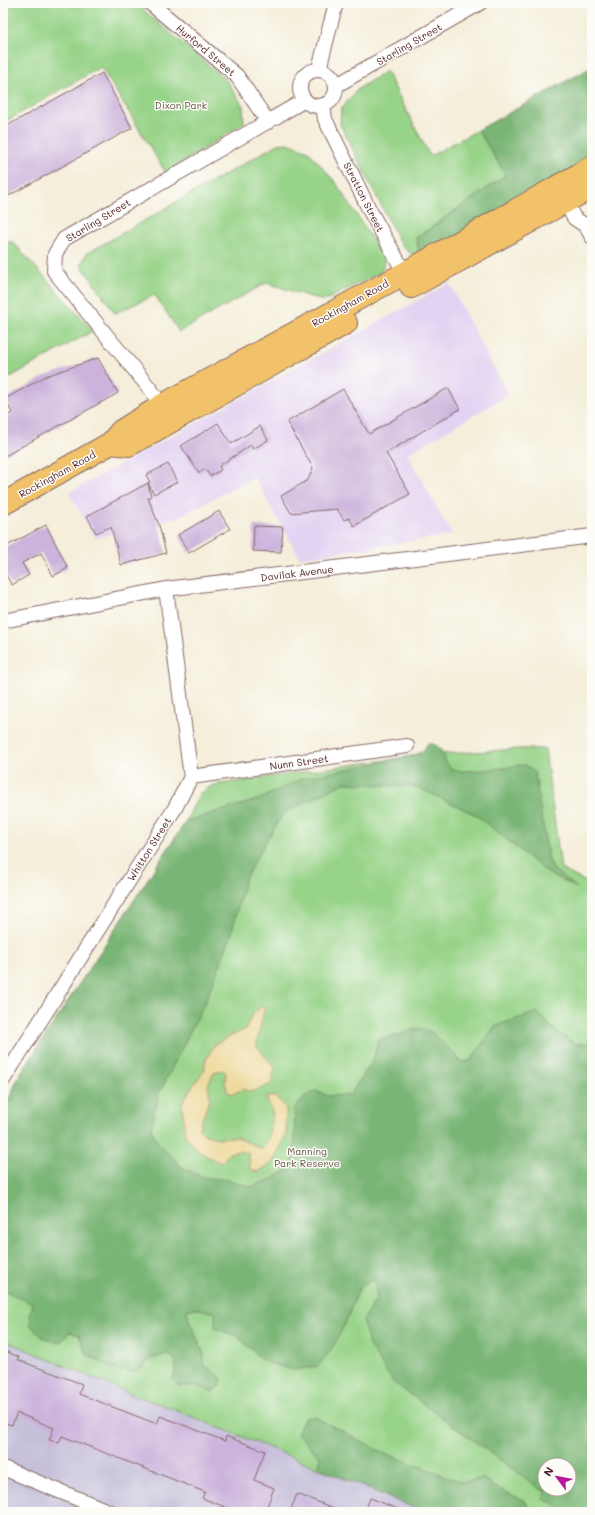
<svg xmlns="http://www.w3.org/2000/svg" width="595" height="1515" font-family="Mali,sans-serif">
<rect width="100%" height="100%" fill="#fdfcf7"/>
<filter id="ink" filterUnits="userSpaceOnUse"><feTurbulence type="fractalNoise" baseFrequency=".025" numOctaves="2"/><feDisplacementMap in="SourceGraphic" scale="8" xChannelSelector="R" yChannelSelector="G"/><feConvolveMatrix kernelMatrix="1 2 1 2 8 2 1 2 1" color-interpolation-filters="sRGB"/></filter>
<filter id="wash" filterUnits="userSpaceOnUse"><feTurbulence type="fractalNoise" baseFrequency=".012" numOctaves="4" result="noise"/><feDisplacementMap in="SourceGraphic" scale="16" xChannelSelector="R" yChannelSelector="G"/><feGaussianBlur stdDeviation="0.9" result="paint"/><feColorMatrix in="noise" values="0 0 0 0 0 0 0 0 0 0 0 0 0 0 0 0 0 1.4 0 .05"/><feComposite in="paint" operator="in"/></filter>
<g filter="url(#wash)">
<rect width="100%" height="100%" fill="#f4eeda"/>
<path fill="#e3d3f2" d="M449,283L508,395L407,454L452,535L300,558L254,477L178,517L95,538L69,493Z"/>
<path fill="#c6c0da" d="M3,1340L138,1397L165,1406L290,1456L424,1512H3Z"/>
<path fill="#97d388" stroke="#70795a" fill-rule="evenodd" d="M3,3H135L227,81L243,106L244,123L166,173L101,67L3,123Z
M386,71L430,156L478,130L506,175L416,238L420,257L410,253L401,245L340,124L341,109L358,89Z
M288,143L308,151L336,183L385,259L381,272L324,301L266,283L179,332L155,295L115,313L81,265L86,254L278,144Z
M3,242H13L93,331L3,381Z
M520,749H545L561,869L592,885V1512H424L290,1456L165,1406L138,1397L3,1340V1112L19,1076L186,821L199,794L213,785L412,756ZM545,1465H569V1489H545Z"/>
<path fill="#79b574" stroke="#626a50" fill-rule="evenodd" d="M592,67V160L420,257L416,238L506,175L478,130Z
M428,743C452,746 436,770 463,771C477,771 491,769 504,768C510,767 517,765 523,765C528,765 532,770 535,774L548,857L552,868L577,888L548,873L476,815L417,787L344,783L307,801L283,814L266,841L245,879L230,939L207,998L159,1094L151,1129L158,1143L182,1167L202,1177L229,1180L251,1187L273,1179L292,1167L295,1138L294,1109L306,1096L316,1091L328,1096L350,1095L373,1060L379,1039C385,1038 391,1037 397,1035C406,1033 415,1027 425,1029C432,1030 455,1055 462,1062L470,1061L495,1026L537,1012L552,1028L575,1044L592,1043V1512H570L543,1499L546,1493L393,1382L369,1345L363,1321L377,1297L374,1279L359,1289L345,1324L333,1347L318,1366L295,1370L271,1364L260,1358L237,1336L215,1328V1313L195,1308L187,1310L189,1320L204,1354L203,1364L221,1378V1385L213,1392L197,1386H179L173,1379L176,1365L175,1359L167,1354L151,1359L137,1372L118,1371L86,1354L79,1335L69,1332L65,1338L59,1343L42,1337L31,1326L30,1313L33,1304L3,1290V1112L19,1076L186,821L260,799L303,778L412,756L423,751ZM545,1465H569V1489H545Z
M315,1417L384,1453L462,1482L483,1478L495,1487L525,1501L532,1512H424L319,1468L320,1457L297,1433L305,1418Z"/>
<path fill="#eeda9e" stroke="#9c7c64" d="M265,1007L256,1045L275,1068L271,1084C259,1089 255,1094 243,1089L233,1094L228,1093L225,1083L226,1073L223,1070L214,1072L208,1085L210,1098L199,1128L205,1135L219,1138L236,1137L262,1149L268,1140L273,1114L266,1097H277L286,1108V1134L273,1162L258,1172L250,1169L249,1154L239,1151L229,1153L222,1163L214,1160L198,1151L185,1135L182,1103L192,1087L204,1071L206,1059L216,1043L246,1029C250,1019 253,1008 265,1007Z"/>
<g id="blocks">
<path fill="#cbb3dc" d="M102,73L132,128L3,199V128Z
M98,358L118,393L3,457V418L12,413L5,399L46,376Z
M448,388L460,409L386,453L410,494L354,526L349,518L344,520L337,509L291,513L281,496L308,480L313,468L287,422L343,389L369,434Z
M218,423L231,444L260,426L268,440L253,449L251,445L219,466L221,470L210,476L205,469L199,473L181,446Z
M168,464L177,482L154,494L148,483L150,482L146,475Z
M148,483L151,496L148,498L159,525L166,553L121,565L111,527L96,533L87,516Z
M219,511L230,529L189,553L178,535Z
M46,525L68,568L53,576L41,553L22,563L29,575L12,585L3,571V548Z
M254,526L283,527L281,552L253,551Z
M3,1350L19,1357L18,1360L82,1384L79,1394L157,1424L160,1416L225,1441L226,1436L265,1451L254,1480L274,1488L265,1512H238L202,1498L205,1492L62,1436L59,1443L49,1440L54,1428L17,1413L12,1425L3,1422Z
M297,1494L341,1511V1512H290Z
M370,1498L403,1511V1512H365Z"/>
</g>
</g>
<g filter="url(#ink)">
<use href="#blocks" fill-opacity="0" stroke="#866768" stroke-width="1"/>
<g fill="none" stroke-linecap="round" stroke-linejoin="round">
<defs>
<path id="minor" d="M150,3L237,76L268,122
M319,69L336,3
M300 88a18 18 0 1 1 36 0a18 18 0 1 1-36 0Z
M337,85L480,3
M323,105L325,119L370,211L408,279
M566,202L574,218L586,226L592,237
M166,412L151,390L54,271L55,254L64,239L305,100
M3,621L166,589L592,536
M191,777L407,746
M3,1080L175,808L191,777L166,589
M3,1468L110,1512"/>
<path id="primary" d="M411,287L592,187
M111,443L129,445L346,323
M3,504L111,443L121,431L161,406L405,273L592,167"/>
</defs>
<use href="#minor" stroke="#866768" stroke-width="16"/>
<use href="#primary" stroke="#866768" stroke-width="24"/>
<use href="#minor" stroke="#fff" stroke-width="14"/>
<use href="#primary" stroke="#f2c26a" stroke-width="22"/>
</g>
</g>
<g text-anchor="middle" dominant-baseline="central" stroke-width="3" stroke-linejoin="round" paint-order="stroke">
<g font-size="10" fill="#4a1f2b" stroke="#fdfcf7">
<text transform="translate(409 44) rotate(-30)">Starling Street</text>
<text transform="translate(206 50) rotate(40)">Hurford Street</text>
<text transform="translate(364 197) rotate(63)">Stratton Street</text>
<text transform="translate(98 220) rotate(-31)">Starling Street</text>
<text transform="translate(350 303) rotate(-29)">Rockingham Road</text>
<text transform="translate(57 474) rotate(-29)">Rockingham Road</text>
<text transform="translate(297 573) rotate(-7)">Davilak Avenue</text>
<text transform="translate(299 762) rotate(-8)">Nunn Street</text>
<text transform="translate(149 849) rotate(-58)">Whitton Street</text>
</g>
<g font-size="10" fill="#615547" stroke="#fdfcf7">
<text x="181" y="105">Dixon Park</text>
<text x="307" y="1151">Manning<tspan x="307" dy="12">Park Reserve</tspan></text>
</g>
</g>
<rect width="595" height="1515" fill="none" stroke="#fdfcf7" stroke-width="16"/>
<g transform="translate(557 1477) rotate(302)"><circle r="19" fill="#fdfcf7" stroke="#b5a4a5"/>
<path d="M0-3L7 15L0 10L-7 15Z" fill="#b5179e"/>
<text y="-6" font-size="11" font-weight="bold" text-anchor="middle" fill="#4a1f2b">N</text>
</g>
</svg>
